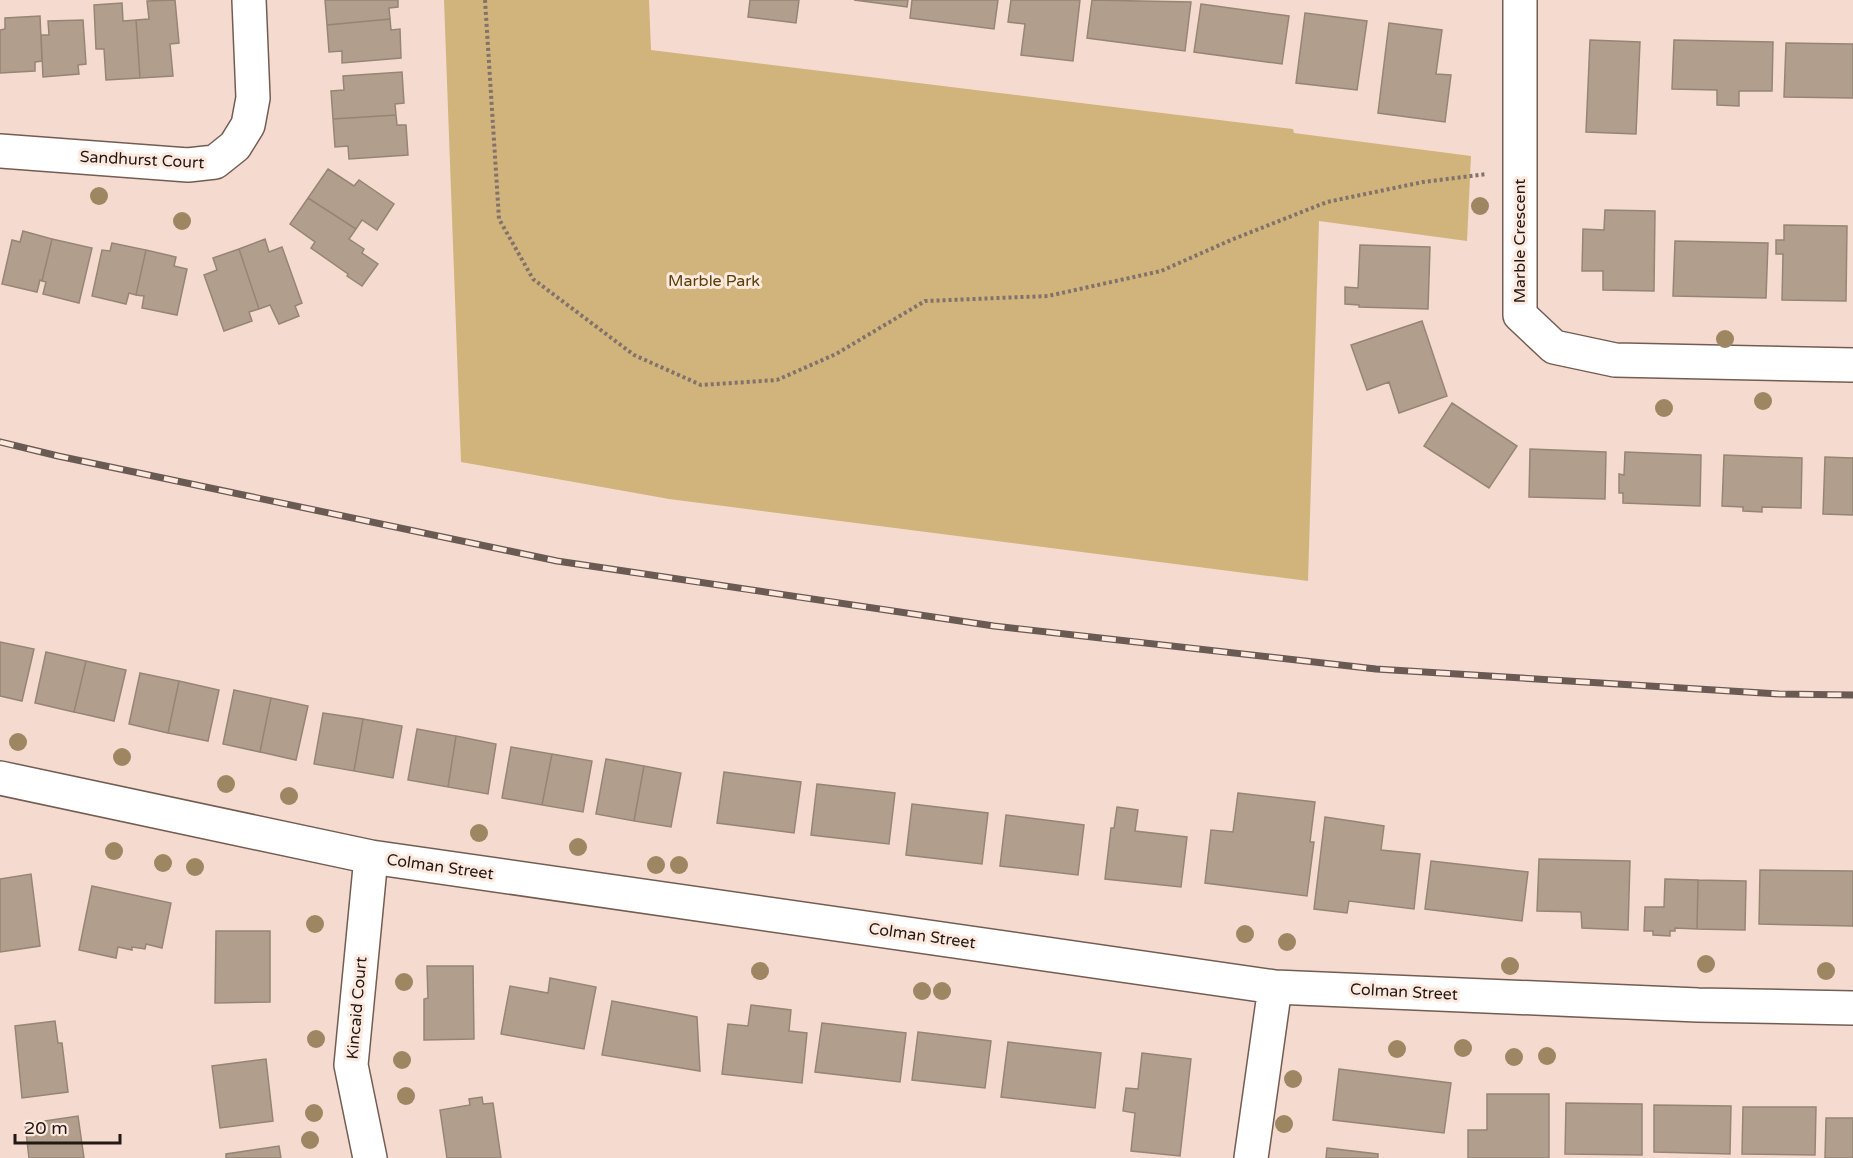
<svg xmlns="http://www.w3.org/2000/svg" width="1853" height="1158" font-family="'Varela Round',sans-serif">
<rect width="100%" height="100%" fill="#f5dacf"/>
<path fill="#d0b47c" d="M444,0H649L651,50L1293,129L1294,133L1471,156L1467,241L1319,221L1308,581L669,499L461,462Z"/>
<path fill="#b19e8d" stroke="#978574" stroke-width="1.5" d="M175,0L179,43L170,44L173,76L140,78L136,20L149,19L147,1Z
M325,0H398V7L389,8L390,19L327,25Z
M750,0H799L796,23L748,17Z
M854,0H908L907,7Z
M912,0H998L994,29L910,18Z
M1011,0H1080L1073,61L1021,55L1025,24L1008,22Z
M1092,0L1191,2L1185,51L1087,38Z
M122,3L123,21L136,20L140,78L106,80L104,49H96L94,5Z
M1201,4L1289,16L1282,64L1194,52Z
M1305,13L1367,21L1357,90L1296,83Z
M40,16L42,61L35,62V71L0,73V30L5,29V18Z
M390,19L391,30L400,29L401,58L342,63V51L329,52L327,25Z
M83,20L86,64L78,65L79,74L43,77L41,35H49L48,21Z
M1389,23L1442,30L1436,74L1451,75L1445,122L1378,113Z
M1590,40L1640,42L1636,134L1586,132Z
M1674,40L1773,42L1772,91H1739V106L1717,105V90L1672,89Z
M1786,43L1853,44V98L1784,97Z
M402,72L404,103L395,104L396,115L333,119L331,91L344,90L343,76Z
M396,115L397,125H406L408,155L349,159L348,146L335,147L333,119Z
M328,169L354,186L359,180L394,204L377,230L362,220L356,229L308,198Z
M308,198L356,229L349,239L364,249L362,253L378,264L362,286L347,276L348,274L311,248L315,242L290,224Z
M1605,210L1655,211L1654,291L1603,290V271H1582L1583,229L1604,230Z
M1784,225L1847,226L1846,301L1782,300L1783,254H1776V240H1784Z
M23,231L52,239L42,281L40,280L37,292L2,284L12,240L20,242Z
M52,239L92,248L79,303L43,294L46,282L42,281Z
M265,239L269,252L282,247L302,303L295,306L299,316L279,324L270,305L259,309L239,249Z
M1675,241L1768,243L1766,298L1673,296Z
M112,243L146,250L136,295L129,293L126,304L92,296L102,250L110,251Z
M1360,245L1430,247L1428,309L1359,307V305L1345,304V287L1358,288Z
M239,249L259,309L249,312L252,321L224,331L204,275L217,270L213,258Z
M146,250L176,257L174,266L187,269L177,315L142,308L144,296L136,295Z
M1422,321L1447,396L1399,413L1389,382L1367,390L1351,345Z
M1452,403L1517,446L1489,488L1424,446Z
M1530,449L1606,452L1605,499L1529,497Z
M1625,452L1701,455L1700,506L1623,503V493H1619V474L1624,475Z
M1724,455L1802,458L1801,508L1762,507V512L1743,511V507L1722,506Z
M1825,457L1853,458V515L1823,514Z
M0,642L34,649L22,701L0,696Z
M46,652L86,661L74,712L35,703Z
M86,661L126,670L114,721L74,712Z
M140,673L179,681L168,733L129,724Z
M179,681L219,690L208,741L168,733Z
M234,690L271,698L260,752L223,744Z
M271,698L308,706L296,760L260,752Z
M323,713L363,719L354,771L314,764Z
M363,719L402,726L393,778L354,771Z
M417,729L456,736L448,787L408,780Z
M456,736L496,744L488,794L448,787Z
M511,747L552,754L542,805L502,798Z
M552,754L592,761L583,812L542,805Z
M606,759L644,766L634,821L596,814Z
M644,766L681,773L671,827L634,821Z
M724,772L801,782L794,833L717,823Z
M817,784L895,793L889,844L811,835Z
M1238,793L1315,802L1310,842H1314L1307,896L1205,883L1211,830L1233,832Z
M912,804L988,813L982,864L906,855Z
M1117,807L1138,810L1135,831L1187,837L1181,887L1105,879L1111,828H1114Z
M1006,815L1084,825L1078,875L1000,866Z
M1325,817L1384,826L1381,850L1420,854L1414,909L1349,901L1347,913L1314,909Z
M1539,859L1630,861L1628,930L1582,928L1581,912L1537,911Z
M1431,861L1528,872L1522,921L1425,909Z
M1760,870L1853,871V926L1759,924Z
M31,874L40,946L0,952V879Z
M1665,879L1698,880L1697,929L1675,928V931H1670V936L1653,935V931H1644L1645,907H1664Z
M1698,880L1746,881L1745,930L1697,929Z
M92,886L171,903L162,948L146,944L145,949L132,947V950L118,947L116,958L79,950Z
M216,931H270V1002L215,1003Z
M427,966H473L474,1039L424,1040V999L428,998Z
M550,978L596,987L584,1049L501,1034L510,986L548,993Z
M612,1001L697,1017L700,1071L602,1055Z
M751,1005L791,1010L789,1031L807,1033L802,1083L722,1074L728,1024L748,1026Z
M55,1021L58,1043H62L68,1092L22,1098L15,1026Z
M822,1023L906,1033L900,1082L815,1072Z
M918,1032L991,1041L985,1088L912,1080Z
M1008,1042L1101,1053L1095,1108L1001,1097Z
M1142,1053L1191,1059L1180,1156L1131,1151L1135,1113L1123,1111L1126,1088L1138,1089Z
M266,1059L273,1121L220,1128L212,1066Z
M1339,1069L1451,1083L1444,1133L1333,1120Z
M1487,1094H1549V1158H1468V1130H1487Z
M482,1097L483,1104L493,1103L501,1158H447L440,1110L470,1105L469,1099Z
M1566,1103L1642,1104V1155L1565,1154Z
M1654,1105L1731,1106L1730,1154L1654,1152Z
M1743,1107H1816L1815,1155L1742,1154Z
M78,1116L84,1158H29L25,1124Z
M1826,1118H1853V1158H1825Z
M279,1146L281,1158H226V1154Z
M1327,1148L1378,1154V1158H1326Z"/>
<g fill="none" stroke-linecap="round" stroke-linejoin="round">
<defs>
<path id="street" d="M1520,0V315L1554,347L1615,360L1853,365
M0,151L188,165L215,162L235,146L248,125L253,98L249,0
M0,778L371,857L1275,987L1698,1005L1853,1008
M370,1158L351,1065L371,857
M1251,1158L1275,987"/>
</defs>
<use href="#street" stroke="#735d53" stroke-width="36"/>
<path stroke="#83726b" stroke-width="4" stroke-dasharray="3 3" stroke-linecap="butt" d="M485,0L499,219L533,279L634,355L701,385L777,380L836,354L925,301L1048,296L1161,271L1231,240L1327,202L1423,182L1487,174"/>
<use href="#street" stroke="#fff" stroke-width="33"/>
<defs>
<path id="rail" d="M0,442L58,456L557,561L994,626L1376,669L1779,694L1853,695"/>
</defs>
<use href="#rail" stroke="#695a53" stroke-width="7"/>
<use href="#rail" stroke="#fee9df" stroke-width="4.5" stroke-dasharray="14" stroke-linecap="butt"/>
</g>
<g fill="#9e8662">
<circle cx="99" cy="196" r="9"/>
<circle cx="1480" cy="206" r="9"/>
<circle cx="182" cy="221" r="9"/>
<circle cx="1725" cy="339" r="9"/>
<circle cx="1763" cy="401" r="9"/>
<circle cx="1664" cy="408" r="9"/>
<circle cx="18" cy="742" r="9"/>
<circle cx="122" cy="757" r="9"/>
<circle cx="226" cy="784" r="9"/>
<circle cx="289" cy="796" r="9"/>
<circle cx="479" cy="833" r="9"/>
<circle cx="578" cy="847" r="9"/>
<circle cx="114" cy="851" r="9"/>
<circle cx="163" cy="863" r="9"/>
<circle cx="656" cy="865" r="9"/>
<circle cx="679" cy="865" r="9"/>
<circle cx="195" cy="867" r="9"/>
<circle cx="315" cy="924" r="9"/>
<circle cx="1245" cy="934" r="9"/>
<circle cx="1287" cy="942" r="9"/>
<circle cx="1706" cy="964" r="9"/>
<circle cx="1510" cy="966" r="9"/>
<circle cx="760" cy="971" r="9"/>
<circle cx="1826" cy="971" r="9"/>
<circle cx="404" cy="982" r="9"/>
<circle cx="922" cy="991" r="9"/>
<circle cx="942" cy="991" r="9"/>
<circle cx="316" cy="1039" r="9"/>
<circle cx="1463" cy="1048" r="9"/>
<circle cx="1397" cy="1049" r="9"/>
<circle cx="1547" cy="1056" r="9"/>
<circle cx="1514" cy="1057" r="9"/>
<circle cx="402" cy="1060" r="9"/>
<circle cx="1293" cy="1079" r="9"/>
<circle cx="406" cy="1096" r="9"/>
<circle cx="314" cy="1113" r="9"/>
<circle cx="1284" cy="1124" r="9"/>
<circle cx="310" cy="1140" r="9"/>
</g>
<g text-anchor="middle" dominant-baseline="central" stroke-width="6" stroke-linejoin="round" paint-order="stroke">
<g font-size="16" fill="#221915" stroke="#fee9df">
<text transform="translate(142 160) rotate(3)">Sandhurst Court</text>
<text transform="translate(1520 241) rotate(-90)">Marble Crescent</text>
<text transform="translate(440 867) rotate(8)">Colman Street</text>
<text transform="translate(922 936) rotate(8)">Colman Street</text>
<text transform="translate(1404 992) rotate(3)">Colman Street</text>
<text transform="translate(357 1008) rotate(-85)">Kincaid Court</text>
</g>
<g font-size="16" fill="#574109" stroke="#fee9df">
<text x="714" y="281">Marble Park</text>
</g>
</g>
<path d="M15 1134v9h105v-9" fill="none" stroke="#221915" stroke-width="3"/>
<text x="24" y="1134" font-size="18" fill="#221915" stroke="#fee9df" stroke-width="4.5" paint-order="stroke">20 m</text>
</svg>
